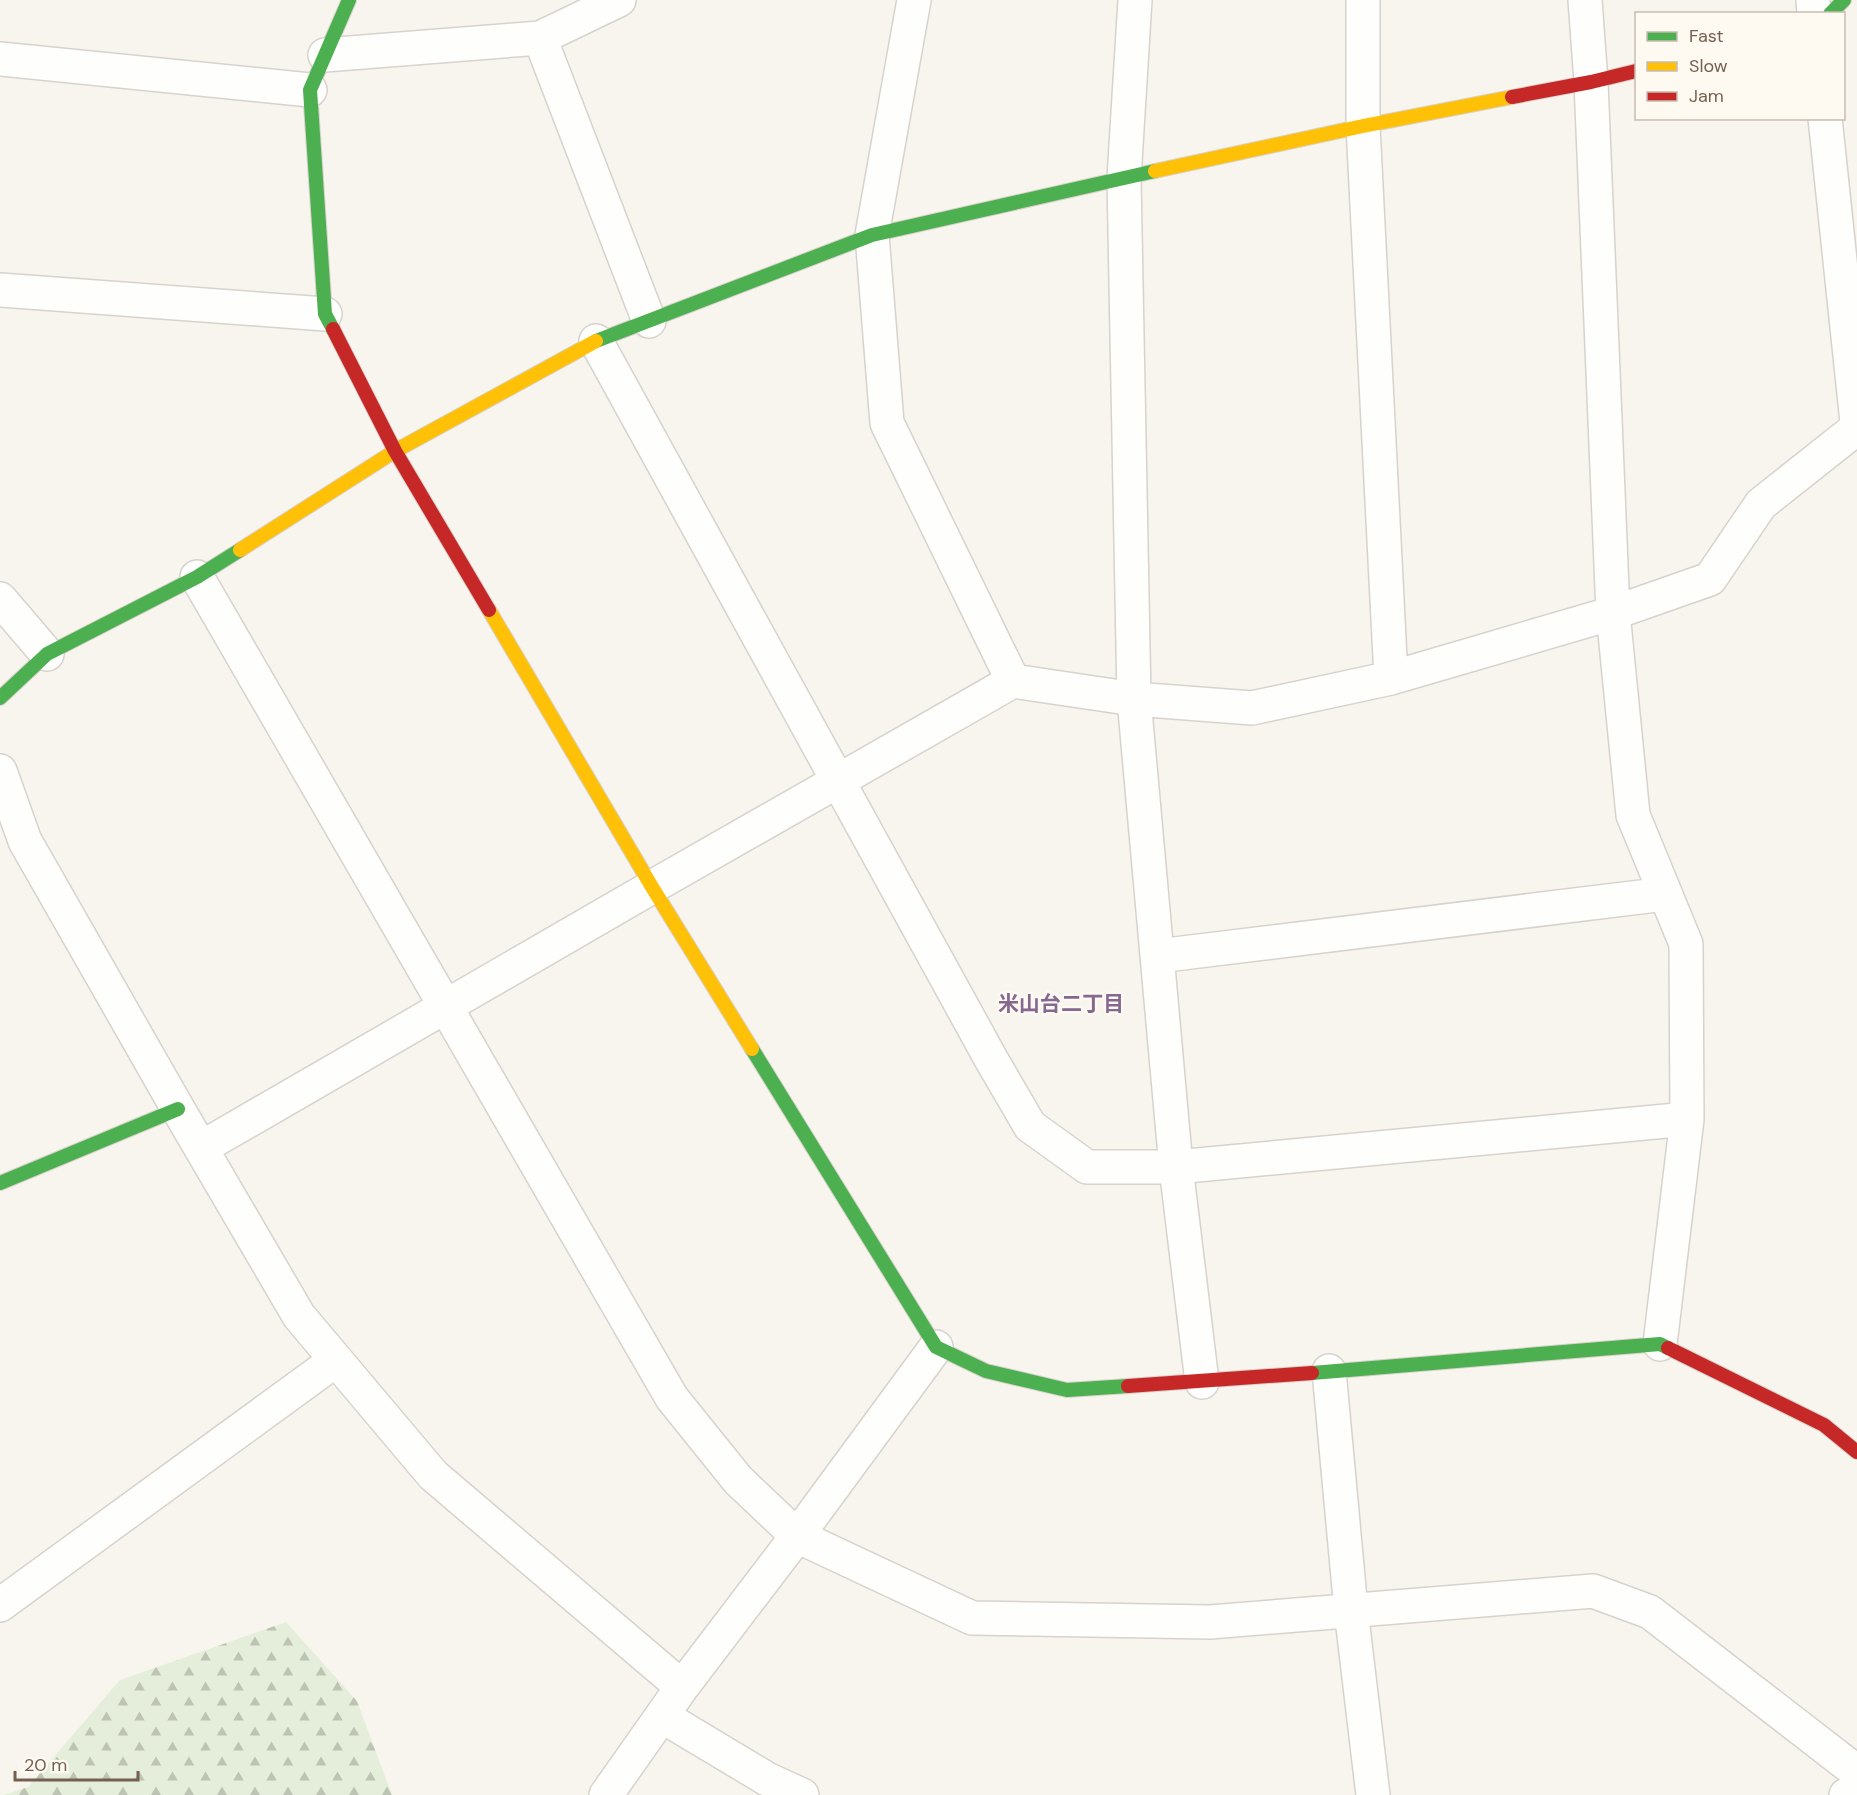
<svg xmlns="http://www.w3.org/2000/svg" width="1857" height="1795" font-family="'DM Sans','Noto Sans JP',sans-serif">
<defs>
<pattern id="forest-firs" width="22" height="20" patternUnits="userSpaceOnUse" patternTransform="scale(1.5)"><rect width="22" height="20" fill="#e5eeda"/><path d="M5 1l3.5 6h-7zM16 11l3.5 6h-7z" fill="#bec4b3"/></pattern>
</defs>
<rect width="100%" height="100%" fill="#f8f5ee"/>
<path fill="url(#forest-firs)" d="M286,1622L357,1701L392,1795H4L28,1787L120,1680Z"/>
<g fill="none" stroke-linecap="round" stroke-linejoin="round">
<defs>
<path id="street" d="M914,0L872,235L887,423L1013,681
M1135,0L1124,178L1134,699L1176,1167L1202,1382
M1363,0V126L1391,678
M1585,0L1591,82L1613,613L1633,815L1686,944L1687,1119L1660,1344
M1813,0L1814,14
M540,38L649,321
M325,55L540,38L619,0
M0,59L310,90
M1825,118L1857,422
M0,290L325,314
M596,341L991,1059L1030,1126L1087,1167H1176L1687,1119
M197,577L672,1398L738,1480L797,1536L972,1618L1210,1622L1593,1591L1650,1612L1857,1772
M0,599L47,654
M0,771L25,841L178,1109L299,1316L433,1475L682,1687
M1158,956L1665,894
M201,1148L652,887L1013,681L1134,699L1252,708L1391,678L1613,613L1710,579L1761,504L1857,428
M1329,1371L1351,1610L1373,1795
M0,1605L336,1360
M662,1716L767,1779L802,1795
M606,1795L682,1687L797,1536L936,1347
M1846,1795L1857,1794"/>
<path id="fast" d="M1830,14L1844,0
M333,329L325,314L310,90L349,0
M596,341L872,235L1155,171
M0,698L47,654L197,577L240,550
M752,1049L936,1347L986,1371L1067,1390L1128,1386
M0,1183L178,1109
M1312,1373L1660,1344L1668,1348"/>
<path id="slow" d="M1155,171L1363,126L1512,97
M240,550L395,451L596,341
M489,610L652,887L752,1049"/>
<path id="jam" d="M1512,97L1591,82L1636,71
M333,329L395,451L489,610
M1668,1348L1824,1425L1857,1452
M1128,1386L1312,1373"/>
</defs>
<use href="#street" stroke="#d7d2cd" stroke-width="36"/>
<use href="#fast" stroke="#d8d2cc" stroke-width="16"/>
<use href="#slow" stroke="#d8d2cc" stroke-width="16"/>
<use href="#jam" stroke="#d8d2cc" stroke-width="16"/>
<use href="#street" stroke="#fefefc" stroke-width="33"/>
<use href="#fast" stroke="#4caf50" stroke-width="14"/>
<use href="#slow" stroke="#ffc107" stroke-width="14"/>
<use href="#jam" stroke="#c62828" stroke-width="14"/>
</g>
<g text-anchor="middle" dominant-baseline="central" stroke-width="4.5" stroke-linejoin="round" paint-order="stroke">
<g font-size="21" font-weight="bold" fill="#856890" stroke="#fefaf2">
<text x="1061" y="1004">米山台二丁目</text>
</g>
</g>
<rect x="1635" y="12" width="210" height="108" fill="#fefaf2" stroke="#c7bcb1" stroke-width="1.5"/>
<rect x="1647" y="32" width="30" height="9" fill="#4caf50" stroke="#c7bcb1" stroke-width="1.5"/>
<text x="1689" y="42" font-size="18" fill="#755f50">Fast</text>
<rect x="1647" y="62" width="30" height="9" fill="#ffc107" stroke="#c7bcb1" stroke-width="1.5"/>
<text x="1689" y="72" font-size="18" fill="#755f50">Slow</text>
<rect x="1647" y="92" width="30" height="9" fill="#c62828" stroke="#c7bcb1" stroke-width="1.5"/>
<text x="1689" y="102" font-size="18" fill="#755f50">Jam</text>
<path d="M15 1771v9h123v-9" fill="none" stroke="#755f50" stroke-width="3"/>
<text x="24" y="1771" font-size="18" fill="#755f50" stroke="#fefaf2" stroke-width="4.5" paint-order="stroke">20 m</text>
</svg>
